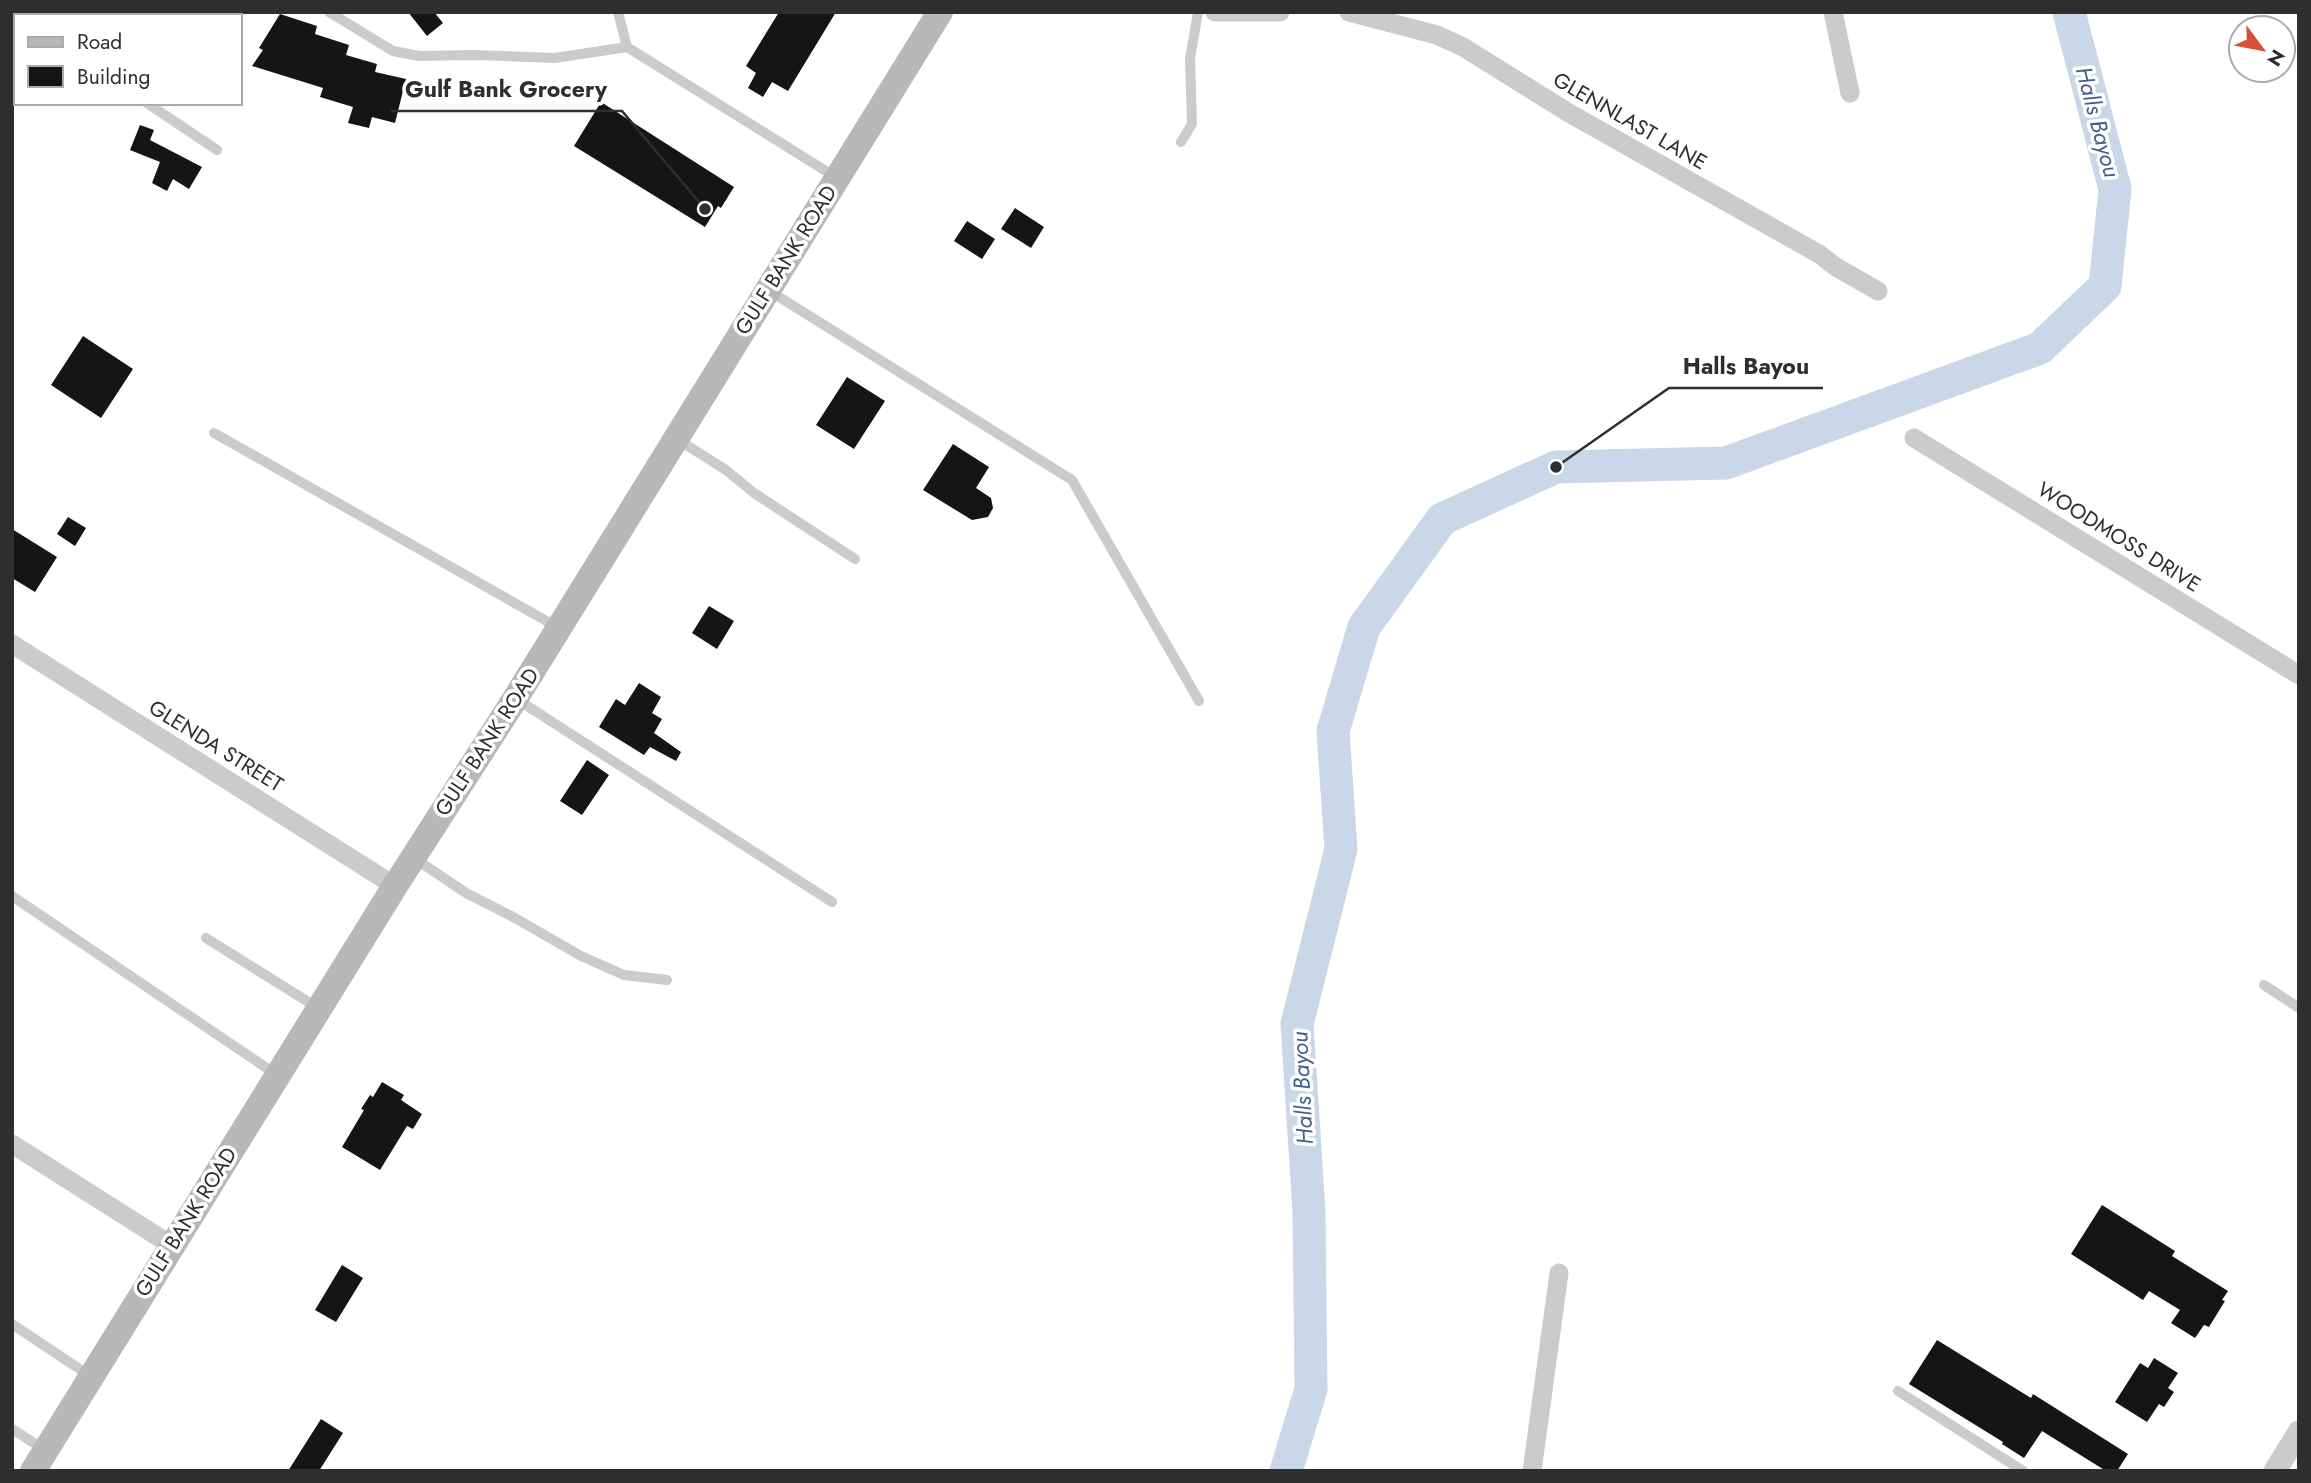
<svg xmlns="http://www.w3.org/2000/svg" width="2311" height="1483" font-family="Jost,sans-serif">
<rect width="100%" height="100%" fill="#fff"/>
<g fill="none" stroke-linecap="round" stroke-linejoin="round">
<path stroke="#cad7e9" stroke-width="33" d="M1286,1471L1311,1389L1309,1212L1297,1024L1341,849L1333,731L1364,627L1442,519L1556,467L1726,463L2040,348L2105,286L2115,189L2069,12"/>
</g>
<path fill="#151515" d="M408,12H434L443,23L427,36Z
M779,12H836L788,91L772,82L763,97L748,88L756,73L746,66Z
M280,14L317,26L315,34L349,45L346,55L377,64L375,72L406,79L395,123L372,117L369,128L348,123L353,107L320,97L323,88L252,66L263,50L259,48Z
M601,102L734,187L721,208L718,206L705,227L574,146Z
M140,125L154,130L150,140L202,167L189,189L173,179L167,191L152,183L160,162L130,150Z
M1015,208L1044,227L1031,248L1001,229Z
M967,221L995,239L982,259L954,241Z
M83,336L133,369L101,418L51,385Z
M847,377L885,401L854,449L816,425Z
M953,444L989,467L976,488L991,498L993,508L988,517L972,520L923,490Z
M68,517L86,528L75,546L57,534Z
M12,529L57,557L35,592L12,578Z
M709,606L734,621L717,649L692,633Z
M639,683L661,697L652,713L662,719L654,733L681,752L676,761L650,747L644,755L599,727L616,699L625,705Z
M587,760L609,775L582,815L560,801Z
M382,1082L404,1095L401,1100L422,1114L413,1129L407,1126L380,1170L342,1147L364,1110L361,1109L370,1095L373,1097Z
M2102,1205L2175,1251L2172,1256L2228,1291L2222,1300L2225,1301L2209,1327L2204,1325L2195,1338L2171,1323L2180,1310L2149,1291L2143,1300L2071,1254Z
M342,1265L363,1278L336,1322L315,1310Z
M1937,1340L2031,1398L2033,1394L2128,1454L2117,1471H2106L2042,1431L2024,1458L2002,1444L2003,1442L1909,1384Z
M2154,1358L2178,1373L2168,1388L2174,1392L2164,1407L2159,1404L2147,1422L2115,1402L2140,1363L2148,1368Z
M321,1419L343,1433L319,1471H288Z"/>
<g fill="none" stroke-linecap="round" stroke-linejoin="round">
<path stroke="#cbcbcb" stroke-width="10" d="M126,12L132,16
M329,12L393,51L419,56L473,55L555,58L627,47
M618,12L627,47L837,178
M147,103L217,150
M1181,142L1192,124L1190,59L1198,12
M768,290L1072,480L1199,701
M214,433L559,628
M677,439L726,470L754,493L855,559
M518,700L832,902
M414,858L466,893L515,918L581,956L624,975L667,980
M12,896L277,1075
M206,938L318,1008
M2264,985L2299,1008
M12,1324L90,1376
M1898,1391L2023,1471
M12,1429L45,1450"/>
<path stroke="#cbcbcb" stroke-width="19" d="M1215,12H1280
M1349,12L1437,35L1463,47L1569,113L1819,254L1836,267L1878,291
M1833,12L1850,93
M1914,438L2299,675
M12,644L395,886
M12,1144L171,1245
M1532,1471L1559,1273"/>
<path stroke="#cbcbcb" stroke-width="23" d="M2275,1471L2299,1432"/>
<path stroke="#b8b8b8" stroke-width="26" d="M33,1471L395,886L515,699L940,12"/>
</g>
<g text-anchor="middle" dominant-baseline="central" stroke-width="7" stroke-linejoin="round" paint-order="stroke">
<g font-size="21" fill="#2e2e2e" stroke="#fff">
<text transform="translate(1630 121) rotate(30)">GLENNLAST LANE</text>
<text transform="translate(786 260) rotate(-58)">GULF BANK ROAD</text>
<text transform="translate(2119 537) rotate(32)">WOODMOSS DRIVE</text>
<text transform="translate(487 742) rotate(-57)">GULF BANK ROAD</text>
<text transform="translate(216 746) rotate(32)">GLENDA STREET</text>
<text transform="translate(186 1222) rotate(-58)">GULF BANK ROAD</text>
</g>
<g font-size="23" font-style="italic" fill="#42608a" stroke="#fff">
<text transform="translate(2098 122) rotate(75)">Halls Bayou</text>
<text transform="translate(1302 1088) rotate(-93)">Halls Bayou</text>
</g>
</g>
<path fill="none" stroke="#2e2e2e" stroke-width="2.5" d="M705 209L622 111H391M1556 467L1669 388H1823"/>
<g fill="#2e2e2e" stroke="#fff" stroke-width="2.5">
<circle cx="705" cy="209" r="7"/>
<circle cx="1556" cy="467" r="7"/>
</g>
<g font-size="23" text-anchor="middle" font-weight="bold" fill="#2e2e2e" stroke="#fff" stroke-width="7" stroke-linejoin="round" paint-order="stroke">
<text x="506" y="97">Gulf Bank Grocery</text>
<text x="1746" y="374">Halls Bayou</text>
</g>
<rect width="2311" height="1483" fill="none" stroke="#2e2e2e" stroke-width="28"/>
<rect x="14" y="14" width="228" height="91" fill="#ffffff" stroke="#ababab" stroke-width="2"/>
<rect x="28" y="37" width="35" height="10" fill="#b8b8b8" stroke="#ababab" stroke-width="2"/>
<text x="77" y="49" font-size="21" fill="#2e2e2e">Road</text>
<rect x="28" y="66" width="35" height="21" fill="#151515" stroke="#ababab" stroke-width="2"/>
<text x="77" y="84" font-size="21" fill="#2e2e2e">Building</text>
<g transform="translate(2262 49) rotate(122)"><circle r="33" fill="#ffffff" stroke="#ababab" stroke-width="2"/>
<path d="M0-5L12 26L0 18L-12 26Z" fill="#d84f3c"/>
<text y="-10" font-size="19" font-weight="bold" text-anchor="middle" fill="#2e2e2e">N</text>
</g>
</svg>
